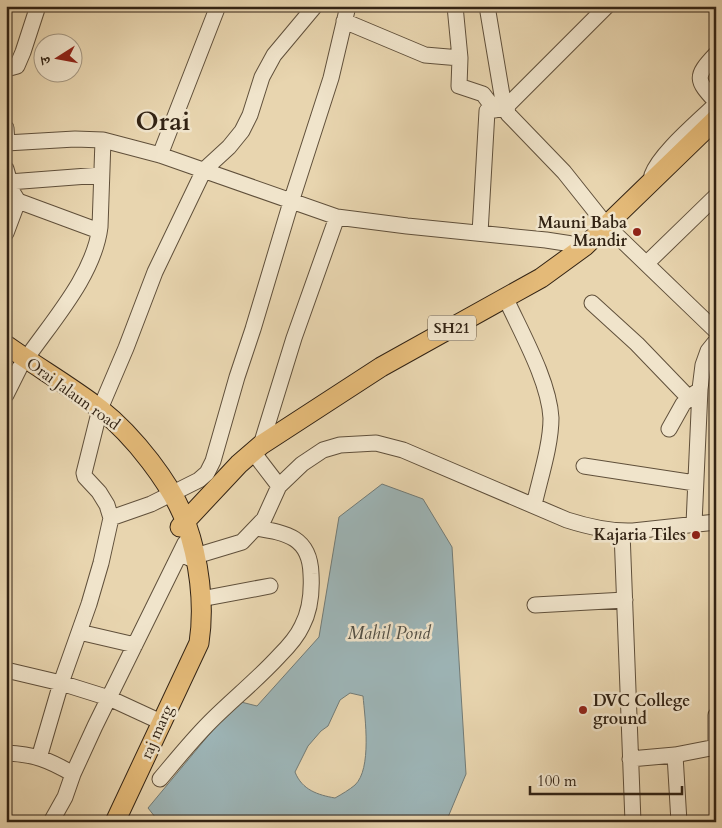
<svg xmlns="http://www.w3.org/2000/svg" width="722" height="828" font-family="Cardo,'Noto Serif Devanagari',serif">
<rect width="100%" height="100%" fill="#e8d5af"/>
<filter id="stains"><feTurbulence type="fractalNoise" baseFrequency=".004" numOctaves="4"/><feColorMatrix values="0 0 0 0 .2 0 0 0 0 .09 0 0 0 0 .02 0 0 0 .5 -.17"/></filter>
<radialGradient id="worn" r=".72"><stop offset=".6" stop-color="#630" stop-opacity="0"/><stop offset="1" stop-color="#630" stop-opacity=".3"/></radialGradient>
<path fill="#9db5b7" stroke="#727b76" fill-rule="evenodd" d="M382,484L423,499L452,547L466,774L446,822H159L148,808L237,701L257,706L319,637L339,517ZM350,693L363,696C365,718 372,769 355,785C349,790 342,794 335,798C318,795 302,790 295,772L308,746L321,731L328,726L340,700Z"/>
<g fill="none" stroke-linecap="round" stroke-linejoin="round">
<defs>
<path id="minor" d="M487,6L503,101L509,104
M607,6L509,104L507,108L508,114L564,172L607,226L716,331
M344,21L425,55L460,58L455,6
M716,54C694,77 696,80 716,102
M460,58L459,86L483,94L495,110
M6,69L17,66L23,52L38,6
M6,128L7,143
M6,143L75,139L103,140L160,155L337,217L407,226L546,240L585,246
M160,155L218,6
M6,169L13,193L18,201L99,231
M652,175C660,153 698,122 716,104
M9,182L101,175
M6,233L18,201
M480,233L487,111L507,108
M647,263L716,196
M506,299C521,332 549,381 551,418C551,445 540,478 534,505
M592,303L637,344L689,398
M26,359C53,320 94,275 100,227L103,140
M6,395L20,367
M669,429L683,404L695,393
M261,445L294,338L337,217
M253,452L279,486
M584,466L695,483
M111,518L151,504L199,480L207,473L213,461L237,377L253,329L291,202L331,78L348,6
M694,524L700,389L703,365L708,351L716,341
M622,532L633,822
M189,558L242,542L264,519L279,486L302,464L323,450L340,445L376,443L403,450L567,520C589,527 610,532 633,531L716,522
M201,599L270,586
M535,605L625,600
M79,632L135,645
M6,670L61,683L109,698L161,722
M716,715V748
M6,753C34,754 49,760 73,774
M675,755L679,822
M39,758L61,683L89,604L101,563L111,518L107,505L99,492L85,477L84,473L100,409L126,348L155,272L204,170L229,147L242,131L250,115L262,77L274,55L315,6
M630,759L675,755L716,747
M160,779C176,760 192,740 210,722C233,699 257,680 279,656C288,647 297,637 302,626C310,611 312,591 311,574C310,537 286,533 257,528
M51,822L65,797L73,774L95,726L185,543"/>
<path id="major" d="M6,345C37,367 70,386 100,409C133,435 172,484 186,523C199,560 205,604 199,643L115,822
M180,527L239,464L261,445L381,367L541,278L585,246L716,119"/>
</defs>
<use href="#minor" stroke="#60503b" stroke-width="17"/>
<use href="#major" stroke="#322314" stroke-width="21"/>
<use href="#minor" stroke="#f0e4cb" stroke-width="15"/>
<use href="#major" stroke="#e4ba78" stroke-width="19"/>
</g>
<g fill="#8f2418" stroke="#f0e4cb" stroke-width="2">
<circle cx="637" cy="232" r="5"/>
<circle cx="696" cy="535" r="5"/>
<circle cx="583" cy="710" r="5"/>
</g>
<g text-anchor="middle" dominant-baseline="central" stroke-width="5" stroke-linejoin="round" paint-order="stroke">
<rect fill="#f0e4cb" stroke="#6b5d4b" stroke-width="1" x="428" y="315.5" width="48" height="25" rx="4"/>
<g font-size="15" font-weight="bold" fill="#322314">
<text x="452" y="328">SH21</text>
</g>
<g font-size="16" font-weight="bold" fill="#322314" stroke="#f0e4cb" text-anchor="end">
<text x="627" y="223">Mauni Baba<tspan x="627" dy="18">Mandir</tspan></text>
<text x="686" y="535">Kajaria Tiles</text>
<text x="593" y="701" text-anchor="start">DVC College<tspan x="593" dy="18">ground</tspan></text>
</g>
<g font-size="16" fill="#322314" stroke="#f0e4cb">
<text transform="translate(73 394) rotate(36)">Orai Jalaun road</text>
<text transform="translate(157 732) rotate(-66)">raj marg</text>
</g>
<g font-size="18" font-style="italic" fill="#524f45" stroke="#f0e4cb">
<text x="389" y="633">Mahil Pond</text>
</g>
<g font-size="26" font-weight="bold" fill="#322314" stroke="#f0e4cb">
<text x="163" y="121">Orai</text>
</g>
</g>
<rect width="722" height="828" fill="none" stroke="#e8d5af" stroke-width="25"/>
<rect x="8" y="8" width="707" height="813" fill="none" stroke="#322314" stroke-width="2.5"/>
<rect x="12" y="12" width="697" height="803" fill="none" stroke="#322314"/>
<g transform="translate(58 58) rotate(259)"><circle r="24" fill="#f0e4cb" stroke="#a49782"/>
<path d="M0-4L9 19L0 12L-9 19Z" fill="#8f2418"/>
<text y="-8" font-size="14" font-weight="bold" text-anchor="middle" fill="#322314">उ</text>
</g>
<path d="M530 786v8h152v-8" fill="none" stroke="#322314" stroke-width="2.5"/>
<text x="537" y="786" font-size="15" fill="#322314" stroke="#f0e4cb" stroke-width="4" paint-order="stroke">100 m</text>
<rect width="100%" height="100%" filter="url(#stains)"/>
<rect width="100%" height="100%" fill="url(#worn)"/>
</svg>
